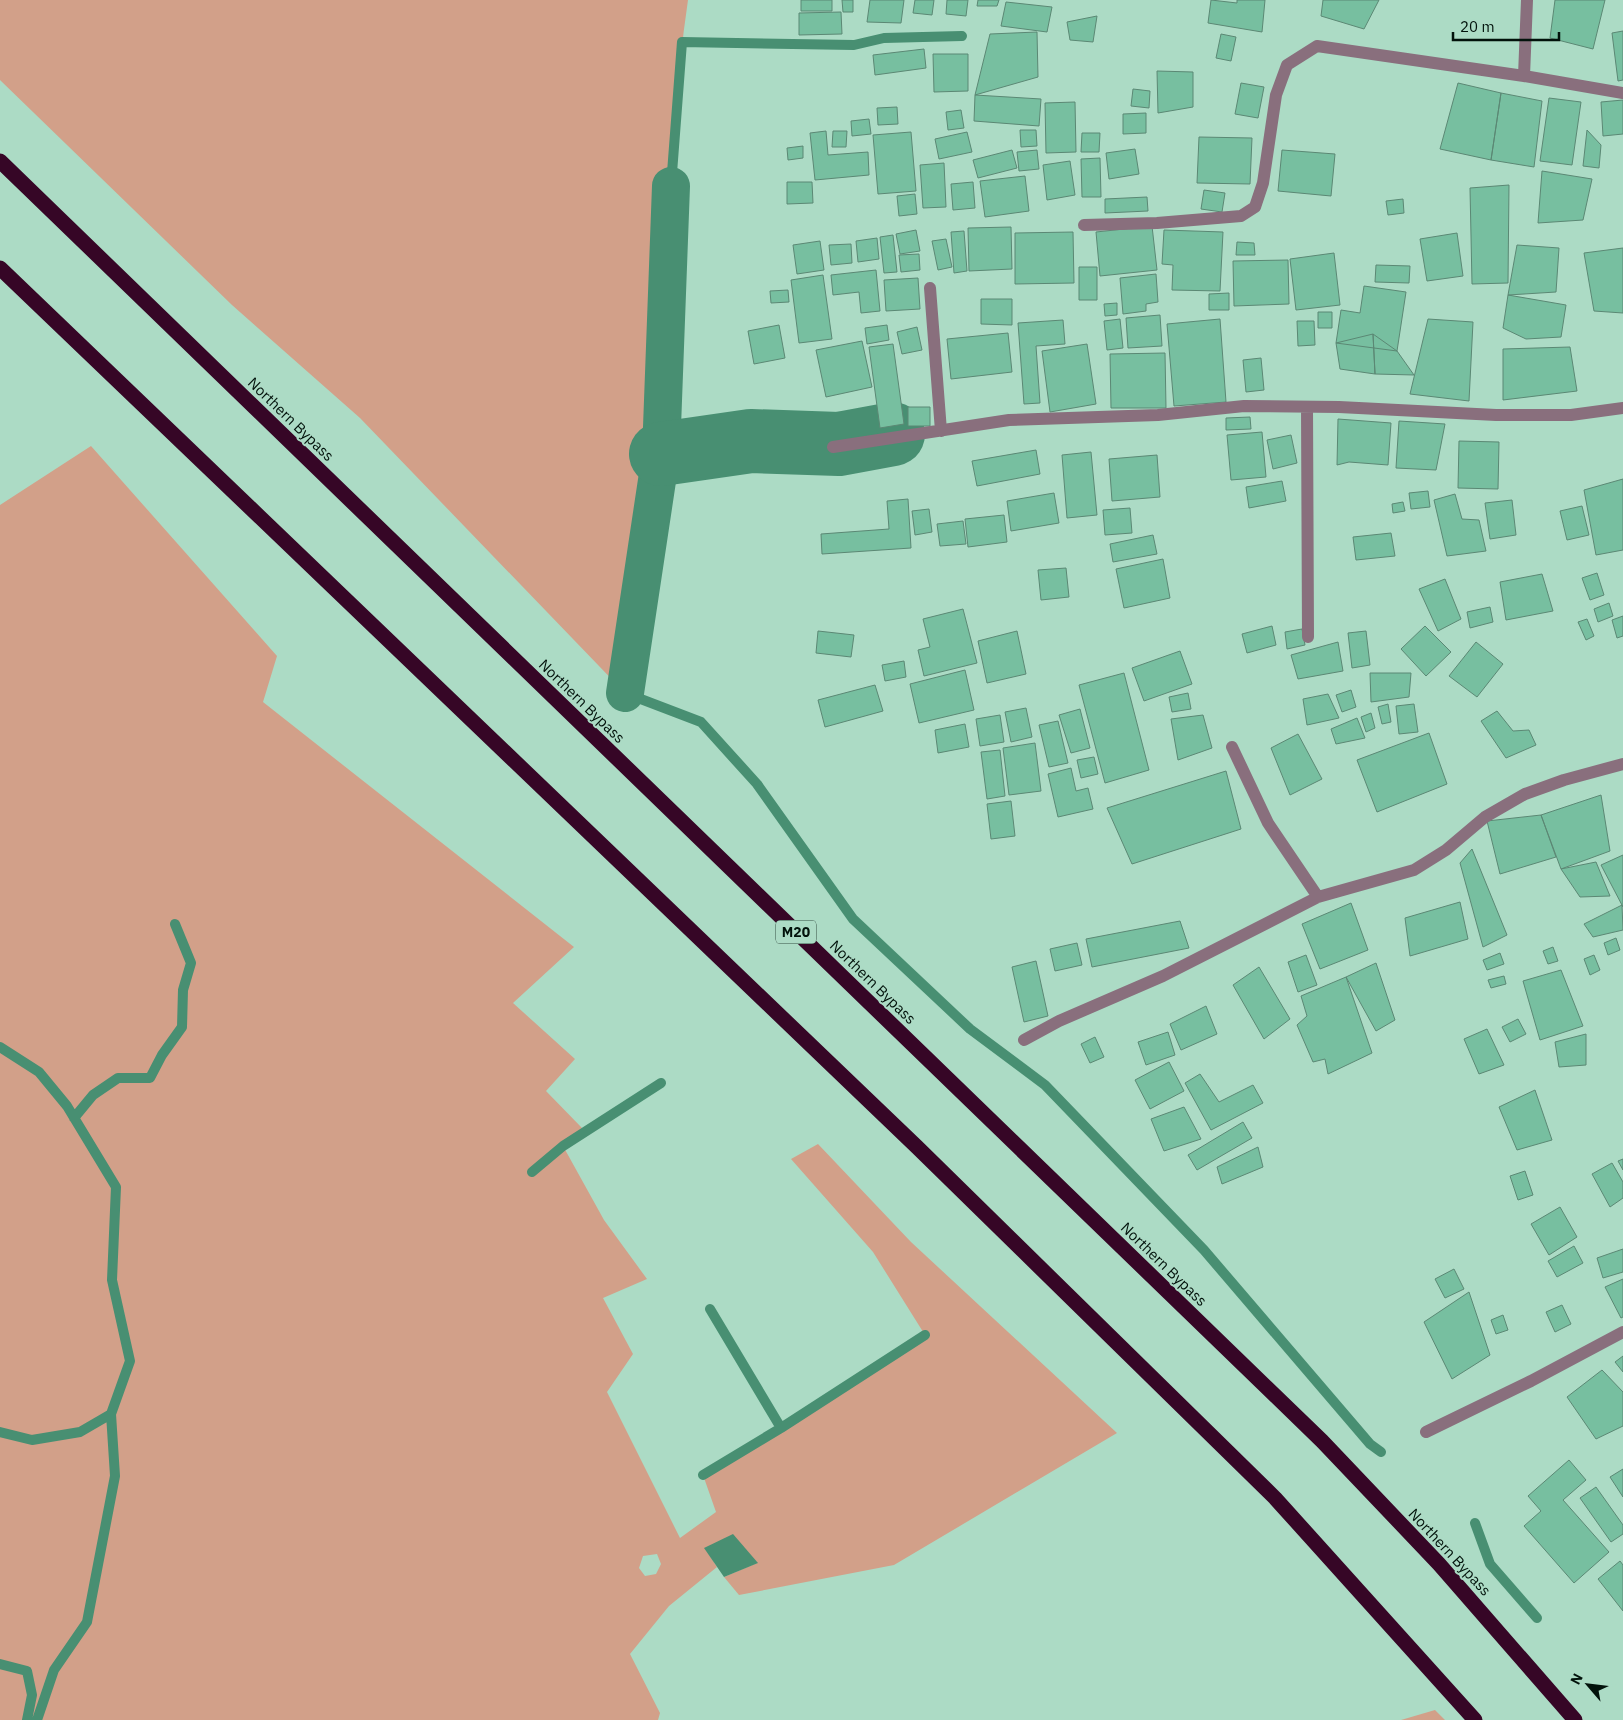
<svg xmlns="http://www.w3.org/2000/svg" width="1623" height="1720" font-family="'IBM Plex Sans',sans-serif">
<rect width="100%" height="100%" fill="#acdbc5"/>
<path fill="#d2a089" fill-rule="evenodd" d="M0,0H688C672,106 672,214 664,321C655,445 638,569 625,693L360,418L232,305L0,80Z
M91,446L277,656L263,702L574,947L513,1003L575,1059L546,1091L582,1128L563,1146L604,1220L647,1279L603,1298L633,1354L607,1392L680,1538L716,1512L703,1475L781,1428L925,1335L873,1252L791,1159L818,1144L911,1242L1117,1433L894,1565L739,1595L724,1577L757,1563L705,1548L717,1567L669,1606L630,1654L660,1713L658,1720H0V505ZM657,1554L661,1564L656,1574L645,1576L639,1568L643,1556Z
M1435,1710L1445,1720H1401Z"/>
<path fill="#488f72" d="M733,1534L758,1563L724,1577L704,1548Z"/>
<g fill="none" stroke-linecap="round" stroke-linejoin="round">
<path stroke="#488f72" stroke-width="10" d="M671,186L682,42L854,45L884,38L962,36
M625,693L701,722L757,784L853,919L970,1029L1045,1085L1204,1250L1370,1444L1381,1452
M0,1047L39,1072L67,1106L116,1187L112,1280L130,1361L111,1414L115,1476L87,1622L54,1670L37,1720
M74,1118L93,1095L118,1078H150L162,1055L182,1027L183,990L191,963L175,924
M532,1172L563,1146L661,1083
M710,1309L781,1428
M0,1432L32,1440L80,1432L111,1414
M703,1475L781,1428L925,1335
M1475,1523L1490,1564L1537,1618
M0,1664L27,1671L32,1695L27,1720"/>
<path stroke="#488f72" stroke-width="38" d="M625,693L661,454L671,186"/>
<path stroke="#488f72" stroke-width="64" d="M661,454L751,441L839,444L893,434"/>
</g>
<path fill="#77bfa0" stroke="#5b8874" d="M801,0H832V11H801Z
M842,0H853V12H843Z
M870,0H904L901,23L867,22Z
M915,0H934L932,15L913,13Z
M947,0H968L966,16L946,14Z
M978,0H999L997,6H977Z
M1211,0L1237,3V0H1265L1262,32L1208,23Z
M1323,0H1379L1364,29L1321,16Z
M1555,0H1605L1593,49L1550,38Z
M1006,2L1052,7L1047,32L1001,26Z
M841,12L842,34L799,35V13Z
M1097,16L1093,42L1070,40L1067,22Z
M1623,31V80L1618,81L1612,33Z
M1037,32L1038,77L975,95L990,34Z
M1221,34L1236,37L1231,61L1216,58Z
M924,49L926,68L875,75L873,55Z
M933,54H968V91L934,92Z
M1157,71L1193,72V107L1158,113Z
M1241,83L1264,87L1258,118L1235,114Z
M1458,83L1501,93L1491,160L1440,149Z
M1133,89L1150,91L1149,108L1131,106Z
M1501,93L1542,101L1534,167L1491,160Z
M975,95L1041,99L1039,126L974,121Z
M1549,98L1581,102L1572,165L1540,161Z
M1623,100V134L1603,136L1601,102Z
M1075,102L1076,152L1046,153L1045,103Z
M897,107L898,124L878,125L877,108Z
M961,110L964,128L948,130L946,112Z
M1146,113V133L1123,134V114Z
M869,119L871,134L852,136L851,121Z
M1020,130H1036L1037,146L1021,147Z
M1587,130L1601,145L1599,168L1583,166Z
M826,131L828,155L868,152L869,175L815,180L810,133Z
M833,131H847L846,147H832Z
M911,132L916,191L878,194L873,135Z
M967,132L972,152L939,159L935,139Z
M1082,133H1100L1099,152H1081Z
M1199,137L1252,138L1250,184L1197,183Z
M803,146V158L788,160L787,148Z
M1135,149L1139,174L1109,179L1106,153Z
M1012,150L1017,168L978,178L973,160Z
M1037,150L1039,169L1019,171L1017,152Z
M1282,150L1335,154L1331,196L1278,191Z
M1100,158L1101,197H1082L1081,159Z
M1070,161L1075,195L1047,200L1043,165Z
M944,163L946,207L923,208L920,165Z
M1542,171L1592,179L1583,220L1538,223Z
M1025,176L1029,211L985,217L980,181Z
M787,182H812L813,203L787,204Z
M973,182L975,208L953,210L951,184Z
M1509,185L1508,283L1472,284L1470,188Z
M1204,190L1225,193L1222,212L1201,209Z
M915,194L917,214L899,216L897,196Z
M1147,197L1148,211L1105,213V199Z
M1403,199L1404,213L1388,215L1386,201Z
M1152,226L1157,270L1100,276L1096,232Z
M1011,227L1012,269L969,271L968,228Z
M916,230L920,251L900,254L896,234Z
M1164,230L1223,232L1220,291L1172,290L1173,265L1162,264Z
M964,231L967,271L954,273L951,232Z
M1073,232L1074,283L1015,284V233Z
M1457,233L1463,276L1427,281L1420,239Z
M893,235L897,272L884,273L880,237Z
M877,238L879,259L858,262L856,241Z
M946,239L952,267L938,270L932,241Z
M820,241L824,270L797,274L793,245Z
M1237,242L1254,243L1255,255H1236Z
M851,244L852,263L831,265L829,245Z
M1517,245L1559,248L1556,292L1508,295Z
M1623,248V313L1594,311L1584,253Z
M1334,253L1340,305L1296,310L1290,259Z
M919,254L920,270L901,272L899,255Z
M1288,260L1289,304L1234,306L1233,261Z
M1376,265L1410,266L1409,283L1375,282Z
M1079,267H1097V300H1079Z
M876,270L880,311L861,313L859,292L833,295L831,275Z
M1156,274L1158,302L1146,304V311L1123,314L1120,278Z
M823,275L832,339L799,343L791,280Z
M918,278L920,309L886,311L884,280Z
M1364,286L1406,292L1397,351L1336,343L1341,310L1360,313Z
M788,290L789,302L771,303L770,291Z
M1229,293V310H1209V294Z
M1508,295L1566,305L1561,337L1526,339L1503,328Z
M981,299H1012V325L981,324Z
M1117,303V315L1105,316L1104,304Z
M1318,312H1332V328H1318Z
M1160,315L1162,346L1128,348L1126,318Z
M1120,319L1123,348L1107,350L1104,321Z
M1220,319L1226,402L1174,406L1167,324Z
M1428,319L1473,322L1469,401L1410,394Z
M1063,320L1065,344L1036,346L1040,403L1024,404L1018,323Z
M1297,321H1314L1315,345L1298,346Z
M779,325L785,358L754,364L748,331Z
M887,325L889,340L867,344L865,328Z
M917,327L922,350L902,354L897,332Z
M1008,333L1012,372L951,379L947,339Z
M1373,334L1375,374L1340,369L1336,343Z
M1373,334L1397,351L1414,375L1375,374Z
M862,341L872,387L826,397L816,350Z
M893,344L904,424L880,428L869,347Z
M1087,344L1096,404L1050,412L1042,351Z
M1570,347L1577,391L1503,400V349Z
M1165,353L1166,408H1111L1110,354Z
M1261,358L1264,390L1246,392L1243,360Z
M908,407H930V426H908Z
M1250,417L1251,429L1226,430V418Z
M1338,419L1391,423L1388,465L1349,462L1337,465Z
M1399,421L1445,424L1436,470L1396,468Z
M1262,432L1266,477L1231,480L1227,435Z
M1291,435L1297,463L1273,469L1267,440Z
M1459,441L1499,442L1498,489L1458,488Z
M1036,450L1040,474L977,486L972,461Z
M1091,452L1097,515L1067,518L1062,455Z
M1157,455L1160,497L1112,501L1109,459Z
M1623,479V550L1596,555L1584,490Z
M1282,481L1286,501L1249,508L1246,487Z
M1428,491L1430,507L1411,509L1409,493Z
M1054,493L1059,523L1011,531L1007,501Z
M1455,494L1462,519L1479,520L1486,551L1447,556L1434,500Z
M908,499L911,548L822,554L821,534L889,529L887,501Z
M1512,500L1516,535L1490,539L1485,503Z
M1403,502L1405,511L1393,513L1392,504Z
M1582,506L1589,535L1567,540L1560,511Z
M1130,508L1132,533L1105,535L1103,510Z
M929,509L932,532L915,535L912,511Z
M1004,515L1007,542L968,547L965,519Z
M963,521L966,544L940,546L937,524Z
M1391,533L1395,556L1356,560L1353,537Z
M1153,535L1157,554L1113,562L1110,544Z
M1163,559L1170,598L1124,608L1116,569Z
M1066,568L1069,597L1041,600L1038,570Z
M1597,573L1604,595L1590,600L1582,578Z
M1542,574L1553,611L1506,620L1500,582Z
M1445,579L1461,619L1438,631L1419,589Z
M1609,603L1613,616L1598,622L1594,609Z
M1490,607L1493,622L1470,628L1467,612Z
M963,609L977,663L924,676L918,650L930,647L923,619Z
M1623,616V636L1617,638L1612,620Z
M1587,619L1594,636L1586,640L1578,622Z
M1272,626L1276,645L1247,653L1242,634Z
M1425,626L1451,652L1426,676L1401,649Z
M1302,629L1305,645L1287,649L1285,632Z
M818,631L854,635L851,657L816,653Z
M1017,631L1026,674L987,683L978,641Z
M1366,631L1370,665L1352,668L1348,633Z
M1338,642L1343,671L1298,679L1291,655Z
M1476,642L1503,664L1477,697L1449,676Z
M1180,651L1192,684L1144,701L1132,668Z
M904,661L906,677L885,681L882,665Z
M965,670L974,710L919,723L910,684Z
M1124,673L1149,770L1105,783L1079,685Z
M1370,673H1411L1409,697L1371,702Z
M875,685L883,711L825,727L818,700Z
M1351,690L1356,707L1342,712L1336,695Z
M1188,693L1191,709L1172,712L1169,697Z
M1328,694L1339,718L1307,725L1303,699Z
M1388,704L1391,722L1382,724L1378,707Z
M1414,704L1418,732L1399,734L1396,706Z
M1026,708L1032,737L1011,742L1005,712Z
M1080,709L1090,748L1071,753L1059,715Z
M1497,711L1513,731L1529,730L1536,745L1506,758L1481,721Z
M1371,713L1375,728L1366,732L1361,717Z
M1000,715L1004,742L980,746L976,719Z
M1203,715L1212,748L1178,760L1171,719Z
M1357,718L1365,738L1336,744L1331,729Z
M1058,721L1068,763L1049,767L1039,725Z
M965,724L969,747L938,753L935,730Z
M1429,733L1447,784L1377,812L1357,760Z
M1298,734L1322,779L1290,795L1271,748Z
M1035,743L1041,791L1009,795L1003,748Z
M1000,750L1005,796L987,799L981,752Z
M1094,757L1098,774L1081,778L1077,760Z
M1071,768L1076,791L1088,788L1093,809L1058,817L1048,774Z
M1226,771L1241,829L1132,864L1107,808Z
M1601,795L1610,851L1561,869L1541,815Z
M1011,801L1015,836L991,839L987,804Z
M1541,815L1556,857L1500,874L1487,821Z
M1472,849L1507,935L1483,947L1460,863Z
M1623,855V907L1601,865Z
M1596,862L1610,896L1580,897L1561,869Z
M1460,902L1468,939L1410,956L1405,918Z
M1351,903L1368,950L1320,969L1302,924Z
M1622,905L1623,930L1593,937L1584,924Z
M1180,921L1189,948L1092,967L1086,939Z
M1616,938L1620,950L1608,955L1604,943Z
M1077,943L1082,965L1055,971L1050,949Z
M1553,947L1558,961L1548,964L1543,951Z
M1500,953L1504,964L1487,970L1483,960Z
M1306,955L1317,985L1298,992L1288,962Z
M1594,955L1600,970L1590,975L1584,959Z
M1036,961L1048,1016L1024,1022L1012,967Z
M1376,963L1395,1020L1376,1031L1346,977Z
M1259,967L1290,1019L1264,1039L1233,985Z
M1561,970L1583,1026L1540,1040L1523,981Z
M1504,976L1506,984L1491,988L1488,980Z
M1346,977L1372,1053L1328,1074L1325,1059L1313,1062L1297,1025L1307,1016L1301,996Z
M1206,1006L1217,1034L1181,1050L1170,1024Z
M1518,1019L1526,1034L1510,1042L1502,1027Z
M1487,1029L1504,1065L1479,1074L1464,1039Z
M1168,1032L1175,1055L1146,1065L1138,1042Z
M1586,1034V1065L1559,1067L1555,1042Z
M1095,1037L1104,1057L1090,1063L1081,1044Z
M1169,1062L1184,1091L1150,1109L1135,1080Z
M1200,1074L1219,1102L1253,1085L1263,1103L1211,1130L1185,1083Z
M1535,1090L1552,1140L1517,1150L1499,1107Z
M1184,1107L1201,1139L1164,1151L1151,1119Z
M1243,1122L1252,1138L1197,1170L1188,1155Z
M1258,1147L1263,1167L1222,1184L1217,1167Z
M1623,1159V1170L1618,1161Z
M1612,1163L1623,1182V1198L1610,1207L1592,1174Z
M1525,1171L1533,1195L1518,1200L1510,1176Z
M1560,1207L1577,1237L1549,1255L1531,1224Z
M1574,1246L1583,1263L1557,1277L1548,1261Z
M1623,1249V1272L1603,1278L1597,1258Z
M1454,1269L1464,1289L1445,1298L1435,1279Z
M1623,1279V1317L1621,1318L1605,1287Z
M1469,1292L1490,1355L1452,1379L1424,1322Z
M1562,1305L1571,1324L1555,1332L1546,1312Z
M1503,1315L1508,1330L1496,1334L1491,1320Z
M1623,1356V1372L1615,1362Z
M1602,1370L1623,1392V1426L1596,1439L1567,1397Z
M1569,1460L1586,1480L1563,1500L1609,1552L1574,1583L1524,1526L1541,1511L1528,1496Z
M1623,1469V1497L1610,1477Z
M1596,1487L1623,1525V1534L1611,1542L1580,1498Z
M1620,1561L1623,1565V1611L1598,1579Z"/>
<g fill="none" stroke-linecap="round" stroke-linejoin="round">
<path stroke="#896f7d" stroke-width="12" d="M1524,76L1527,0
M1084,225L1157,223L1241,216L1255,207L1263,183L1276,95L1287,65L1317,46L1524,76L1623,93
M930,288L941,431
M1307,407L1308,637
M833,447L1009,420L1158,415L1244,406L1339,407L1496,415H1571L1623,408
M1232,747L1268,823L1318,897
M1024,1040L1059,1021L1163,976L1318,897L1414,870L1446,850L1485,817L1525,794L1564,780L1623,764
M1426,1432L1531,1381L1623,1332"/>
<path stroke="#360626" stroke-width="15" d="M0,161L1322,1441L1439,1564L1575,1720
M0,268L917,1147L1275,1498L1475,1720"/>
</g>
<g text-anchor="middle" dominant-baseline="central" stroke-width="4" stroke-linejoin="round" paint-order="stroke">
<rect fill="#acdbc5" stroke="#354e43" stroke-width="1" x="776" y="920.5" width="40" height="23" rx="4"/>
<g font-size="14" font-weight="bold" fill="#02120b">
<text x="796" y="932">M20</text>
</g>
<g font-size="15" fill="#02120b" stroke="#acdbc5">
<text transform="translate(291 419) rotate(44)">Northern Bypass</text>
<text transform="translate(582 701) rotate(44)">Northern Bypass</text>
<text transform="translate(873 982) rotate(44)">Northern Bypass</text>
<text transform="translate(1164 1264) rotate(44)">Northern Bypass</text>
<text transform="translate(1450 1552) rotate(47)">Northern Bypass</text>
</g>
</g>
<g transform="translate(1588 1685) rotate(298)" stroke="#acdbc5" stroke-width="4" paint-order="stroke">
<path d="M0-4L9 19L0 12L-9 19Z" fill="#02120b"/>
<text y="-8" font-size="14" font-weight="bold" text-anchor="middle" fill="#02120b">N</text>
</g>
<path d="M1453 32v8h106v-8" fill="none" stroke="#02120b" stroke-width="2.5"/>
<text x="1460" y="32" font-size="15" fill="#02120b" stroke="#acdbc5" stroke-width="4" paint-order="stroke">20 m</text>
</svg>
